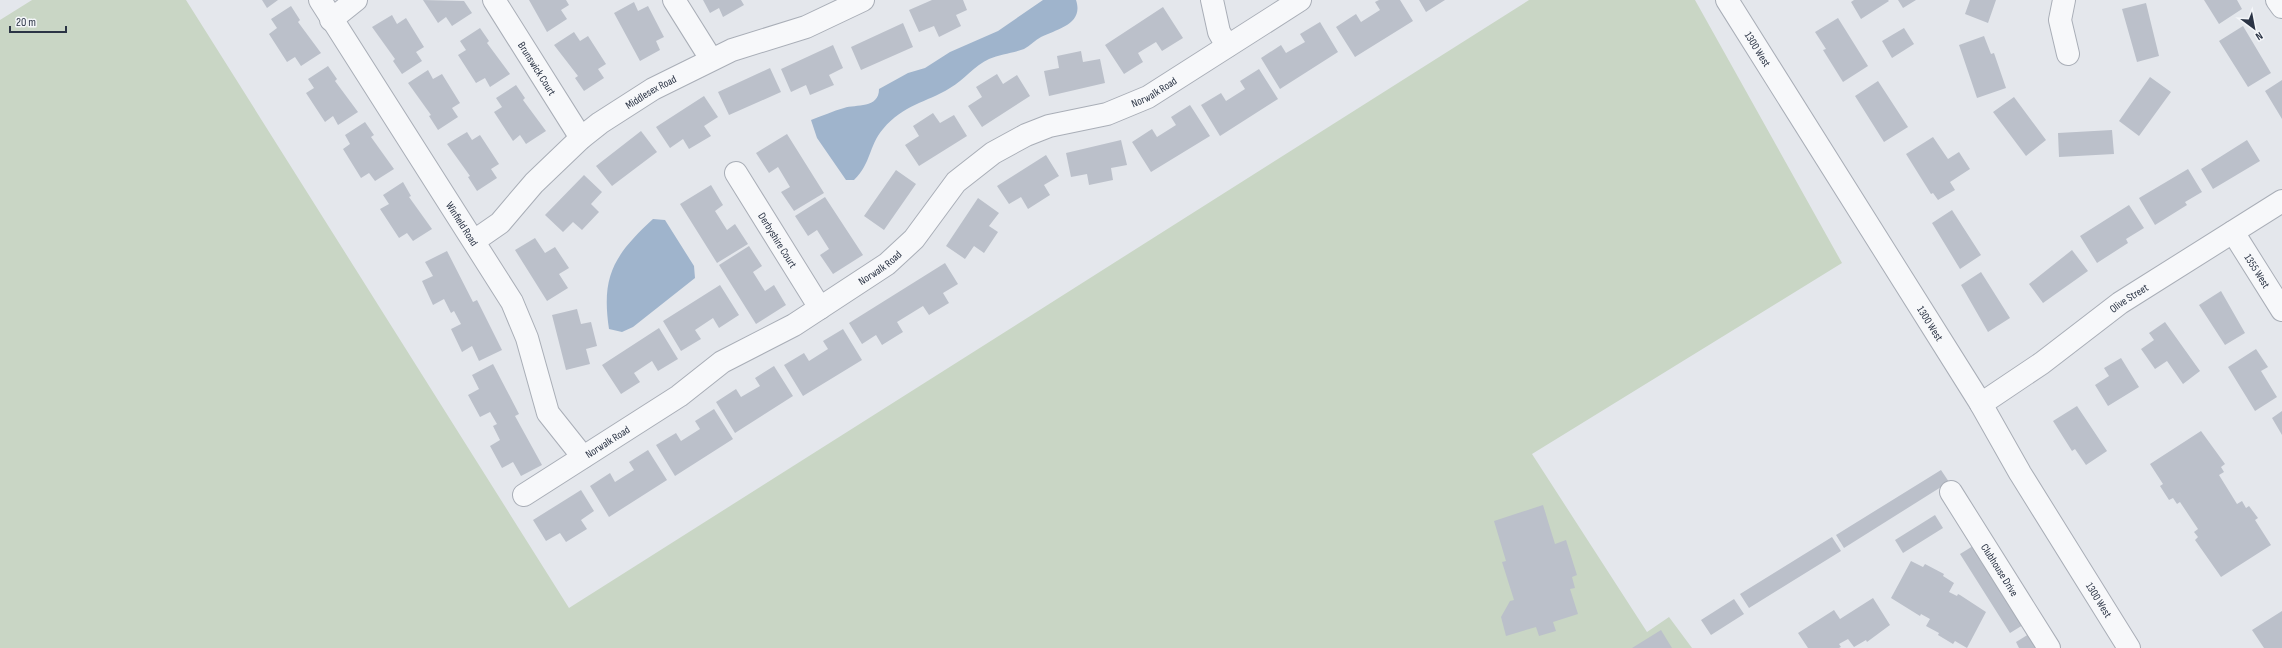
<svg xmlns="http://www.w3.org/2000/svg" width="2282" height="648" font-family="'Sofia Sans Condensed',sans-serif">
<rect width="100%" height="100%" fill="#e4e7ec"/>
<path fill="#c9d6c5" d="M32,0H186L569,608L1529,0H1695L1842,263L1532,454L1647,632L1669,617L1692,648H0V20Z"/>
<path fill="#9fb4cc" d="M1043,0H1076C1084,24 1058,29 1041,37C1035,40 1030,46 1024,49C1013,53 1000,54 989,59C975,65 964,80 950,88C926,103 904,104 883,129C868,147 872,162 854,180H846L817,138L811,120C822,116 833,111 844,108C856,104 879,109 879,89L908,73L925,68L950,52L998,31Z
M653,219L665,220L694,266L695,278L633,327L622,332L609,329C601,276 614,255 653,219Z"/>
<path fill="#bbc0ca" d="M262,0H278L267,8Z
M423,0L464,1L472,13L452,26L446,17L438,23Z
M529,0H566L569,5L561,10L567,19L547,32Z
M703,0H741L744,5L723,17L719,8L710,13Z
M932,0H963L967,10L956,15L961,26L939,37L934,26L919,32L909,10Z
M1379,0H1400L1413,21L1355,57L1336,27L1356,14L1361,22L1380,10L1375,2Z
M1419,0H1445L1426,12Z
M1854,0H1888L1889,1L1861,19L1851,2Z
M1898,0H1916L1903,8Z
M1970,0H1996L1988,23L1965,14Z
M2204,0H2237L2242,9L2219,24Z
M634,2L638,11L648,6L664,37L656,41L660,50L640,61L614,13Z
M2146,3L2159,56L2137,62L2122,9Z
M291,6L300,20L298,22L321,53L301,66L295,57L287,62L269,34L277,28L271,19Z
M1163,7L1183,38L1162,51L1156,42L1138,53L1143,62L1124,74L1105,45Z
M392,15L397,24L406,18L424,47L416,52L422,61L402,74L393,61L395,59L372,27Z
M1838,18L1868,66L1843,82L1823,50L1826,49L1815,32Z
M1320,22L1338,52L1280,89L1261,58L1281,45L1286,53L1305,42L1300,34Z
M903,23L913,47L861,70L851,47Z
M2243,26L2271,73L2248,87L2219,41Z
M480,28L489,41L487,43L510,74L490,87L485,78L476,83L458,55L466,50L460,41Z
M1904,28L1914,44L1892,58L1882,41Z
M574,32L580,41L588,36L606,64L598,69L604,78L584,91L575,78L578,76L554,45Z
M1984,36L1991,54L1994,53L2006,88L1977,98L1959,45Z
M833,45L843,68L829,75L834,85L810,95L806,85L791,92L781,69Z
M1081,51L1083,62L1100,59L1105,83L1049,96L1044,71L1059,68L1057,56Z
M328,66L337,79L335,81L358,112L338,125L333,116L325,122L306,93L314,88L308,79Z
M770,68L781,92L729,115L718,92Z
M1259,69L1278,99L1220,136L1201,105L1221,93L1226,101L1245,89L1240,81Z
M428,70L433,79L442,74L460,103L452,108L458,117L438,130L429,116L431,115L408,83Z
M997,74L1003,84L1017,75L1030,96L982,127L968,106L982,97L976,87Z
M2150,77L2171,92L2139,136L2119,121Z
M2282,80V119L2265,91Z
M1878,81L1908,127L1884,142L1855,96Z
M516,85L525,98L523,100L546,131L526,144L520,135L513,141L494,112L502,107L496,98Z
M704,96L718,117L704,126L711,136L689,149L683,139L670,148L656,127Z
M2014,97L2046,140L2026,156L1993,112Z
M1190,105L1210,136L1151,172L1132,142L1152,129L1157,137L1176,125L1171,117Z
M933,113L940,123L954,115L967,136L919,166L905,145L919,136L913,126Z
M365,122L374,135L371,137L394,169L375,181L369,173L361,178L343,149L350,144L345,135Z
M2112,130L2114,154L2059,157L2058,133Z
M641,131L657,152L612,186L596,166Z
M467,132L472,140L480,135L499,164L491,169L497,178L477,191L468,177L470,176L447,144Z
M787,134L824,193L794,211L781,192L790,187L778,167L769,173L756,153Z
M1933,137L1948,159L1959,152L1970,169L1950,182L1955,190L1938,200L1933,193L1931,194L1906,154Z
M1121,140L1127,165L1111,168L1113,180L1089,185L1087,174L1071,177L1066,153Z
M2247,140L2260,161L2213,189L2201,169Z
M1046,155L1059,176L1044,185L1050,195L1028,209L1021,197L1009,204L997,186Z
M2188,169L2202,192L2185,202L2187,205L2155,225L2139,198Z
M896,170L916,184L884,230L864,216Z
M584,175L602,192L591,204L599,212L582,230L573,222L563,232L545,215Z
M403,182L411,196L409,197L432,229L413,241L407,233L399,238L380,209L389,204L383,195Z
M711,185L723,205L715,211L727,230L735,224L748,244L717,263L680,204Z
M825,197L863,255L833,274L820,255L829,249L817,230L808,236L795,216Z
M978,198L999,213L989,226L998,232L984,253L974,246L965,259L946,246Z
M2129,205L2144,228L2126,239L2128,243L2097,263L2080,236Z
M1952,210L1981,255L1960,269L1932,223Z
M535,238L545,253L555,247L569,268L559,274L568,288L547,301L515,250Z
M749,246L762,266L753,272L765,291L774,285L786,305L756,324L719,265Z
M2072,250L2088,271L2043,303L2029,284Z
M447,251L473,302L477,300L502,350L479,361L472,346L462,352L451,329L461,324L454,311L451,313L444,299L433,305L422,281L433,276L425,262Z
M945,263L958,284L943,293L949,303L929,315L923,306L897,322L903,332L882,345L876,335L862,344L849,323Z
M1981,272L2010,318L1988,332L1961,285Z
M720,285L739,315L719,328L713,318L695,330L701,339L681,351L663,321Z
M2221,291L2245,333L2225,345L2199,305Z
M577,309L581,324L591,322L597,346L586,349L590,364L566,370L552,315Z
M2165,322L2200,371L2183,384L2167,361L2155,369L2141,349L2154,340L2149,333Z
M659,328L678,359L658,371L652,361L634,373L640,382L621,394L602,365Z
M843,329L862,360L803,396L784,365L804,353L809,361L828,349L823,341Z
M2256,349L2268,367L2261,371L2277,397L2255,411L2228,367Z
M2121,358L2139,387L2108,406L2095,385L2109,376L2104,368Z
M493,364L519,414L515,416L542,465L521,476L513,462L502,468L490,446L500,440L493,426L497,424L490,412L480,417L468,395L479,389L472,375Z
M774,366L793,396L735,433L716,402L736,389L741,397L760,386L755,378Z
M2077,406L2107,451L2086,465L2075,449L2072,451L2053,421Z
M714,409L733,439L675,476L656,445L676,433L681,441L700,429L695,421Z
M2282,411V435L2272,418Z
M2201,431L2225,464L2221,467L2224,472L2219,475L2237,504L2242,501L2246,508L2249,506L2258,518L2255,520L2271,545L2221,577L2195,540L2198,537L2194,532L2198,529L2180,502L2177,504L2173,498L2169,500L2160,486L2163,484L2150,464Z
M648,450L667,480L609,517L590,486L610,473L615,482L634,470L629,462Z
M1941,470L1949,482L1844,548L1836,535Z
M581,490L594,511L581,520L587,529L566,542L560,533L546,541L533,520Z
M1543,505L1555,544L1566,540L1577,575L1572,577L1575,588L1570,589L1578,614L1553,622L1556,631L1539,636L1536,627L1506,636L1501,617L1510,601L1514,600L1502,562L1506,561L1494,521Z
M1935,515L1943,528L1903,553L1895,540Z
M1832,537L1841,551L1749,608L1740,594Z
M1973,546L2023,625L2010,633L1960,554Z
M1911,561L1923,567L1925,564L1944,574L1943,576L1954,583L1949,592L1957,596L1958,594L1960,595L1986,612L1967,648L1955,641L1953,644L1938,635L1939,633L1926,626L1930,619L1921,614L1920,616L1891,598Z
M1873,598L1890,625L1867,642L1866,640L1854,647L1848,639L1839,644L1841,647L1839,648H1808L1798,633L1834,610L1840,619Z
M1734,599L1744,614L1711,635L1701,620Z
M2282,611V648H2264L2252,630Z
M1661,630L1672,648H1632Z
M2029,634L2038,648H2019L2016,642Z"/>
<g fill="none" stroke-linecap="round" stroke-linejoin="round">
<defs>
<g id="minor">
<path id="s1" d="M320,0L512,302L527,338L548,413L583,457"/>
<path id="s2" d="M494,0L581,138"/>
<path d="M674,0L711,59"/>
<path d="M1212,0L1219,32L1227,46"/>
<path id="s3" d="M1727,0L1981,404L2020,473L2129,648"/>
<path d="M2064,0L2060,20L2068,54"/>
<path d="M2277,0L2282,7"/>
<path d="M331,20L356,0"/>
<path id="s4" d="M736,173L820,308"/>
<path id="s5" d="M2233,232L2282,310"/>
<path id="s6" d="M474,241L500,223L534,183L581,138L600,123L653,89L732,50L806,27L863,0"/>
<path id="s7" d="M1981,404L2042,363L2120,303L2282,201"/>
<path id="s8" d="M1951,492L2049,648"/>
<path id="s9" d="M524,495L679,396L722,362L794,325L887,264L914,239L956,182L993,153L1026,135L1049,126L1107,114L1148,97L1300,0"/>
</g>
</defs>
<use href="#minor" stroke="#a9aeb7" stroke-width="24"/>
<use href="#minor" stroke="#f7f8fa" stroke-width="22"/>
</g>
<g text-anchor="middle" dominant-baseline="central" stroke-width="4" stroke-linejoin="round" paint-order="stroke">
<g font-size="11" fill="#2b3445" stroke="#f4f6f9">
<text stroke="none"><textPath href="#s3" startOffset="58">1300 West</textPath></text>
<text stroke="none"><textPath href="#s2" startOffset="81">Brunswick Court</textPath></text>
<text stroke="none"><textPath href="#s6" startOffset="233">Middlesex Road</textPath></text>
<text stroke="none"><textPath href="#s9" startOffset="759">Norwalk Road</textPath></text>
<text stroke="none"><textPath href="#s1" startOffset="265">Winfield Road</textPath></text>
<text stroke="none"><textPath href="#s4" startOffset="79">Derbyshire Court</textPath></text>
<text stroke="none"><textPath href="#s9" startOffset="423">Norwalk Road</textPath></text>
<text stroke="none"><textPath href="#s5" startOffset="46">1355 West</textPath></text>
<text stroke="none"><textPath href="#s7" startOffset="182">Olive Street</textPath></text>
<text stroke="none"><textPath href="#s3" startOffset="382">1300 West</textPath></text>
<text stroke="none"><textPath href="#s9" startOffset="99">Norwalk Road</textPath></text>
<text stroke="none"><textPath href="#s8" startOffset="92">Clubhouse Drive</textPath></text>
<text stroke="none"><textPath href="#s3" startOffset="706">1300 West</textPath></text>
</g>
</g>
<g transform="translate(2254 28) rotate(148)" stroke="#f4f6f9" stroke-width="3" paint-order="stroke">
<path d="M0-3L7 15L0 10L-7 15Z" fill="#2b3445"/>
<text y="-6" font-size="11" font-weight="bold" text-anchor="middle" fill="#2b3445">N</text>
</g>
<path d="M10 26v6h56v-6" fill="none" stroke="#2b3445" stroke-width="2"/>
<text x="16" y="26" font-size="12" fill="#2b3445" stroke="#f4f6f9" stroke-width="3" paint-order="stroke">20 m</text>
</svg>
